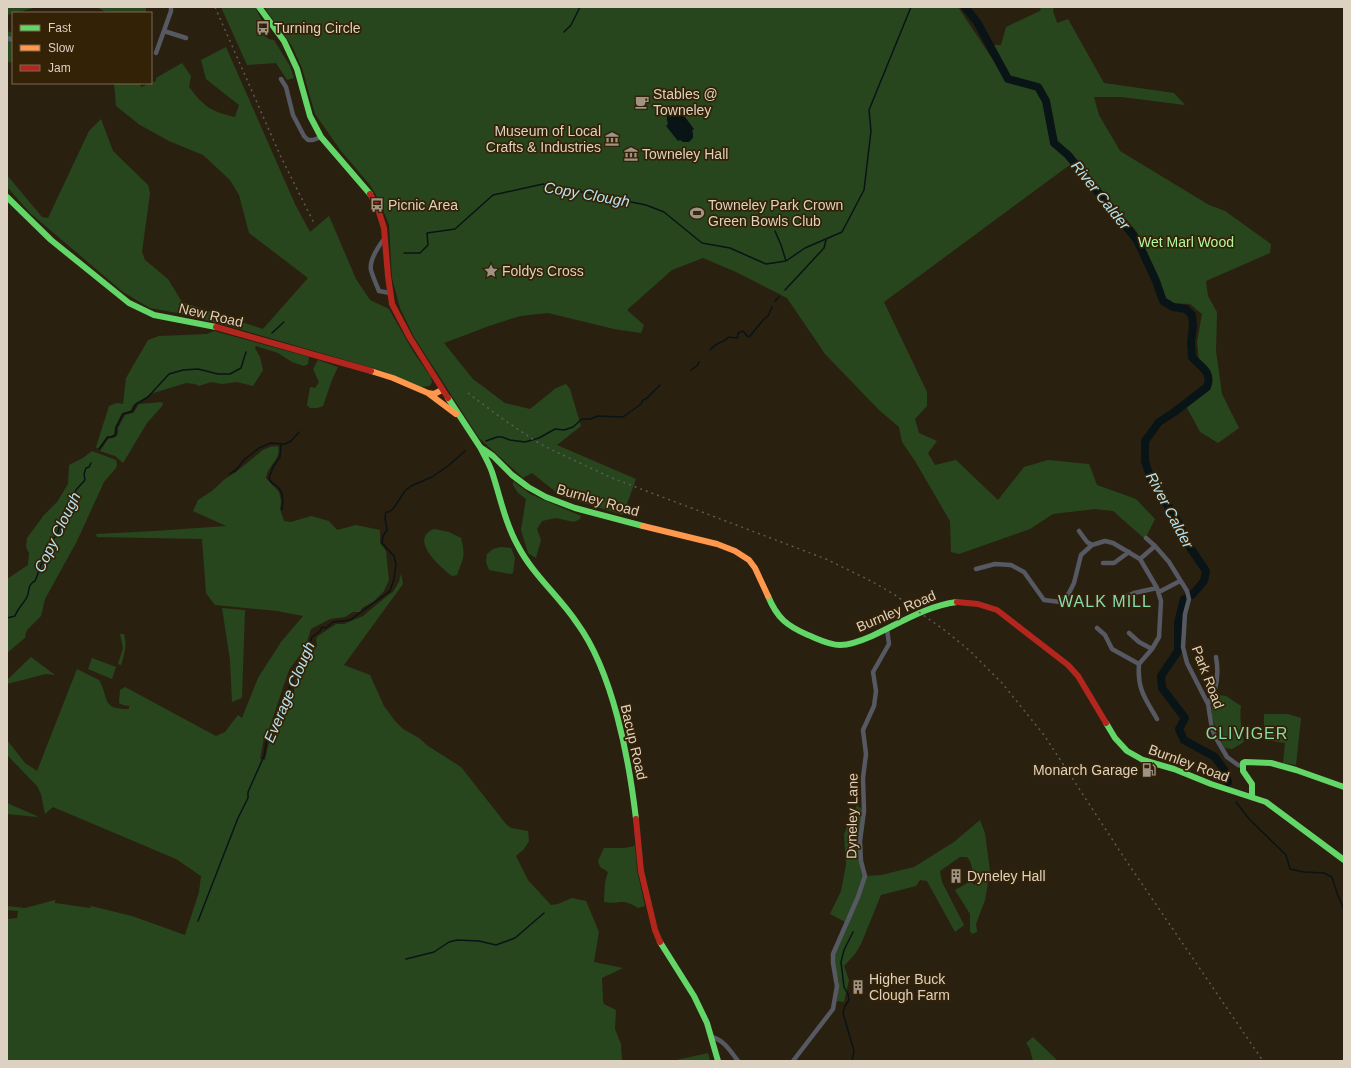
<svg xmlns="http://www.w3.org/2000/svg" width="1351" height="1068" font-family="Helvetica,sans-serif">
<rect width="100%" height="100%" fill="#2a2010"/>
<path fill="#28461e" d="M7,7H37L7,15Z
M97,7H146V13H107Z
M221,7H255L262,21L263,35L269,39L274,40L290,66L294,78L287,80L276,63L247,65Z
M264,7H958L1007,81L1036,88L1045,101L1053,145L1071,164L884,302L927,392V406L915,419L919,433L937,441L928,453L935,465L956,460L998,500L1024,467L1048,460L1089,464L1097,485L1136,499L1155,519L1145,539L1113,511L1095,509L1053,514L1030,529L959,554L951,552L950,521L915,461L902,442L899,427L879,410L825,354L787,298L736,272L703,258L672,270L627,310L644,325L641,333L614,329L548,313L520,316L489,326L444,343L473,379L505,403L530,409L556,388L566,384L570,389L581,426L557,445L636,479L623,515L561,496L532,473L523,478L479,438L414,337L400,308L392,278L389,225L380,202L370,185L341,151L315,114L302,68L292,46Z
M1041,7H1054L1053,11L1057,23L1068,19L1104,83L1174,93L1185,105L1122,97H1094L1099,115L1120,151L1209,205L1225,211L1271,244L1270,253L1206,281L1208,296L1217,312L1216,351L1222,394L1239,428L1218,443L1200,432L1186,406L1208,390L1212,381L1208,370L1199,360L1197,342L1202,314L1190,304L1169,303L1161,296L1137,232L1074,158L1055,142L1049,100L1039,85L1009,77L990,45H1001L1006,27L1040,11Z
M7,31L13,33V63L7,61Z
M226,47L295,204L310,232L329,216L356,279L370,300L389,309L414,353L431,377L432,382L430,386L421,387L383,371L225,325L177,313L150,308L123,292L43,224L30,213L7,187V175L42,217L48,218L89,131L101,119L113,151L148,185L150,193L142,252L145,260L168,279L182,302L263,329L308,278L249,233L239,195L230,180L203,155L169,141L140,125L116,106L114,83H140L141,87L156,81V78L182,63L191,76L189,87C204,107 212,112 235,117L239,105L206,79L201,60Z
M214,331L309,357L308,364L304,366L292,362L278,353L256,346L255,348L260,357L263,370L253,386L237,382L222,384L211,382L199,386L195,384L186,383L150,394L138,404H134L130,411L122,413L115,427L114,434L111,436H107L98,449L96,447L97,444L109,406L117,403L123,404L126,378L148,340L159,336L207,334Z
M318,360L338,367L332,380L323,406L317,408H310L307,405L310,387L315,388L319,382L313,369Z
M162,402L163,405L147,423L123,463L115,456L100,451L108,439L115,437L118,433V428L125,415L133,413L139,404Z
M278,446C282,459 267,466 266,478L279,492L281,501L280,509L284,521L291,522L311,516L329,521L337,530L356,525L380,530V543L386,551L389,580L384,591L373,602L362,608L360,612H353L345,617L330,619L311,629L305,648L289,670L268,732L264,738L260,759L265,760L269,742L275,732L278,722L293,698L296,676L317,646L316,639L318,636L336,624H344L363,616L387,596L393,592L399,582L401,574L403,584L344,665L370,675L384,706L395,721L403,729L419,738L428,746L461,767L506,824L511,828L528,831L529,841L524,849L516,856L528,880L551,905L558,904L572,898L586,901L599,932L594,962L623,968L602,978L603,1001L604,1004L616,1010L615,1029L621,1044L622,1061H7V919L17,918L18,911L7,910V906L25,908L55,900V903L90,908L91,906L132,916L185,935L199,892L201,876L176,859L53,807L45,814L41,794L37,786L7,755V740L25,763L37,771L77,669L99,680C110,699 100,709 129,709V706L123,705L119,703L120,690L125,687L216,736L225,732L238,715L242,718L258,678L281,642L303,616L277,611L215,605L206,593L202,539L97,537L96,534L155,531L226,526L193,511L198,500L212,491L225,479L236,472L263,450L270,447Z
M92,451L116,460L117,464L116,468L104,482L77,541L45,599L41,616L27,630L25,636L26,637L7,653V579L28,565L29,553L26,547L27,538L44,515L57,502L68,484L69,465L83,458Z
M513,481L530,494L581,516L580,519L574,522L556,518L542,521L537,529L541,540L536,558L528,553L521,530L526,499L518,493L513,485Z
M434,529L449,532L461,538C466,558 463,558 457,575L452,576C441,568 408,539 434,529Z
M501,547L511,548L515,558L513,573L510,574L489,570L486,562L487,554L493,549Z
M222,608L245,610L242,698L232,702L230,660Z
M120,634H124C127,645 125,653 121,665L118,664L123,648Z
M31,657L55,675L46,674L7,684V680Z
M92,658L116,667L112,679L88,669Z
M1218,695L1226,696L1241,706C1239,715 1242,732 1244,742L1232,749L1225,748C1218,735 1209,716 1212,702L1217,698Z
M1264,714H1288L1301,718L1296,765L1283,763L1285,743L1264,740Z
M7,803L39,817L7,814Z
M857,805L864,811L860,841L865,876L881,875L914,867L954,842L980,820L985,833L990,871L985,900L976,924L977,932L972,934L970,931V914L955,890L971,881L974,885L976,883L970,861L967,857H960L940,871L942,882L964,925L955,932L927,881L920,880L916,886L881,895L861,944L855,954L844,966L849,980L844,1002L837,1001L839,981L835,967L834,955L847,923L830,914L841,891L846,865L844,834Z
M635,846L637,870L645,906L638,908C621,897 619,905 604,902L605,882L608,872L600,867L598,861L604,848H624Z
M1033,1037L1058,1061H1033L1030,1049L1026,1043Z
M708,1053L710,1061H672Z"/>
<path fill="#091416" d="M672,112L677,113L680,115L682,113L694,129L692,131L693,133V138L689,142H683L680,140L678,141L666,126L668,124L667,120V115Z"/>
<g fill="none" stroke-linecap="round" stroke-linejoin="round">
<path stroke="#091416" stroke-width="1.5" d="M564,32L571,25L580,7
M775,231L781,245L786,261L805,248L842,232L864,190L871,131L869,110L911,7
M404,253H420L428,245L427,233L455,229L493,195L543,184L646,205L664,212L702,243L730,248L766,264L786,261
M785,290L824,248L826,240
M775,301L779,297
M272,333L284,322
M710,350C717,341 722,344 729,337L736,338L738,337V333L743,331L748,337L750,336L764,319L768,316L772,307
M691,370L697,366L699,362
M486,441L497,437H502L510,440L525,442L539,438L555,429L564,430L573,427L582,419H590L598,416L623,417L641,404L643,400L646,399L660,385
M281,444L280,457L273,467L269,478C270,483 274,484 278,487C284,494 283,502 282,510
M99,449L108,437H112L116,435V428L123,414L133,411L136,404L148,397L169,374L183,370L198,369L218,374H230L241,368L246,352
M230,474L232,472L235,471L245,459L259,448L271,443L285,444L291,441L299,432
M7,618L15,616C17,609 24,603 27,597C30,590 27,585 35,581C38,574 47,550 47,545L57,535L61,521L70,507L72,499L76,490L85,480L84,474L86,468L89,467L91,463
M1236,802L1250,820L1286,855L1290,869L1304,872L1324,873L1332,877L1337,893L1344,910
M198,921L238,818L248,798V792L264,756L267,738L272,732L280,708L287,695L293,676L307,652L312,637L320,631L322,627L326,628L333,622L350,620L390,591L394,579L396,564L394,556L382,543L383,536L387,530C387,523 383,520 386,512H389L393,509L405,491L411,486L432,477L448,466L465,451
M406,959L434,952L449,942L457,940L479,941L496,945L515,938L544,913
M852,1061L854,1051L843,1013L845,1006L849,1000L848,994L844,987L841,962L844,950L853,932"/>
<path stroke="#091416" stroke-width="8" d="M965,7L977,22L1008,79L1038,87L1046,101L1054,143L1068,155L1137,240L1156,281L1163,301L1173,307L1186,309L1192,315L1193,326L1191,342L1192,357C1200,367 1213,371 1207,387L1173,413L1159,422L1145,441V461L1151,480L1175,517L1181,527L1183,537L1206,571L1204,581L1192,595L1184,599L1178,623V651L1161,676L1162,688L1185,718L1179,729L1184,740L1215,757L1225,771L1228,782"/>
<path stroke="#565862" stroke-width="4.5" d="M164,31L186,38
M7,38L13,40
M156,53L171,11V7
M281,79L286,87L293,115L304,136L308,140H313L321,137
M384,239C378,247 369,260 371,270C373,277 376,284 379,291L390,293
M1079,531L1087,542L1092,545
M1146,538L1155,546L1169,562L1187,591L1189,599L1185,614L1183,647L1187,663L1208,704L1212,729L1216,738L1227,757L1238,765L1242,766
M1103,563H1114L1129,552
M976,569L995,564L1011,565L1024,572L1044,600L1060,602L1069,593L1074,583L1081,555L1092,545L1105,541L1113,543L1140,559L1155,546
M1159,592L1180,581
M1127,596L1134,593L1157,588
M1097,628L1105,635L1112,649L1139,664L1152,649L1159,637L1161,601L1157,588L1140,559
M1129,633L1139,642L1152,649
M1139,664C1137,689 1145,698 1157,719
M1208,704C1218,689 1219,674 1216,657
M712,1037C724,1040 731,1052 738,1061
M793,1061L833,1009L837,986L833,963V954L858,897L865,876L861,861L860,841L864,811L863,778L866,754L863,730L874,706L876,691L873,672L889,644L887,629"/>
<path stroke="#63d668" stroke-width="6" d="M259,7L284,41L297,69L310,116L321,137L370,194
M7,197L51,240L129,303L154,315L216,327
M448,398L480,447L493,456L512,475L528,487L546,497L575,508L643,526
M480,447C484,455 489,463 492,472C500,496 505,523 518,546C533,575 559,596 577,623C613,672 629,759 636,819
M768,596C777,618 787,626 808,635C818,639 829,645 840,645C851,645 863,640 872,636C900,623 926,606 957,602
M1106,723L1115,738L1127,751L1143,760L1174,769L1211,784L1266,802L1344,860
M1252,797V784L1243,771V763L1245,762L1271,763L1296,770L1344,787
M660,942L694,996L707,1023L718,1061"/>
<path stroke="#ff974d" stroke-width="6" d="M371,371L393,378L428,393L434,394L442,390
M428,393L456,414
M643,526L717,544L735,551L749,560L755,568L768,596"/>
<path stroke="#b3261e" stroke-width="6" d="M370,194L377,206L384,228L388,276L392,304L410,338L448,398
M216,327L371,371
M957,602L978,604L997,610L1068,665L1078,676L1106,723
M636,819L641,871L655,930L660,942"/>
<path stroke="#5d5a57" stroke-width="1.5" stroke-dasharray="2 4" stroke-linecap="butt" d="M215,7L280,155L314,223
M468,393L504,420L537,442L550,449L612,478L826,559L871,581L895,595L947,632L970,651L1002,683L1044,735L1127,862L1263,1061"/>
</g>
<defs>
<symbol id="bus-bare" viewBox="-9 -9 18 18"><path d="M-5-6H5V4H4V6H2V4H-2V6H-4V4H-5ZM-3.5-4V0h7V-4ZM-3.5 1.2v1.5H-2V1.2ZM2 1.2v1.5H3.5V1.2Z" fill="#9e9384" stroke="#342206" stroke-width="2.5" paint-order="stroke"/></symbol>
<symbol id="cafe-bare" viewBox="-9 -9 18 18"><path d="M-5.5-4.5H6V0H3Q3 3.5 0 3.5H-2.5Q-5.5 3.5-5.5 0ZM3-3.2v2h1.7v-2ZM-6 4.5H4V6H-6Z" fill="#9e9384" stroke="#342206" stroke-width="2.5" paint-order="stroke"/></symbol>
<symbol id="museum-bare" viewBox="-9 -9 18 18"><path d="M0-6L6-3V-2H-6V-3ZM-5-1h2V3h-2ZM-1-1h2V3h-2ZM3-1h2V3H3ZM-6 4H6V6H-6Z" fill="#9e9384" stroke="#342206" stroke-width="2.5" paint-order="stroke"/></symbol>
<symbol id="stadium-bare" viewBox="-9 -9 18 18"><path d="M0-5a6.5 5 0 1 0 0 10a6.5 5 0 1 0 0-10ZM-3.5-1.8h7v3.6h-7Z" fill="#9e9384" stroke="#342206" stroke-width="2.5" paint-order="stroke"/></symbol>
<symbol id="sight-bare" viewBox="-9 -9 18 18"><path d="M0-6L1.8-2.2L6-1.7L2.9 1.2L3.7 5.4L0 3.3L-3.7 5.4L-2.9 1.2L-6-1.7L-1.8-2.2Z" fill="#9e9384" stroke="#342206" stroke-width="2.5" paint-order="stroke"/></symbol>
<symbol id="fuel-bare" viewBox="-9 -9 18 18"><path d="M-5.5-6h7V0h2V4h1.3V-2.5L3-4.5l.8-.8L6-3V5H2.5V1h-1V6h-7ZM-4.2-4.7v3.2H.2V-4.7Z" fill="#9e9384" stroke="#342206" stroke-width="2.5" paint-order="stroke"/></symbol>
<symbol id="building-bare" viewBox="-9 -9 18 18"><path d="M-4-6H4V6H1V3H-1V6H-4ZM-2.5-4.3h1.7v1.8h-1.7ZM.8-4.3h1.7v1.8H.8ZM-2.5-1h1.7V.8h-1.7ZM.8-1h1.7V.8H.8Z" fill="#9e9384" stroke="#342206" stroke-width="2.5" paint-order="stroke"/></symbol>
</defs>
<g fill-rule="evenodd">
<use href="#bus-bare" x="253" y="18" width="20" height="20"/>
<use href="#cafe-bare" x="632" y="92" width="20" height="20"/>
<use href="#museum-bare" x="602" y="129" width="20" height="20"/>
<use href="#museum-bare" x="621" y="144" width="20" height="20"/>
<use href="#bus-bare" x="367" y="195" width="20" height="20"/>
<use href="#stadium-bare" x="687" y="203" width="20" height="20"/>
<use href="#sight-bare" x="481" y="261" width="20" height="20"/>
<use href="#fuel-bare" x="1139" y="760" width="20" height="20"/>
<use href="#building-bare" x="946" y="866" width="20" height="20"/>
<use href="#building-bare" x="848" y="977" width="20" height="20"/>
</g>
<g text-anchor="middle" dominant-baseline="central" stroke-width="3.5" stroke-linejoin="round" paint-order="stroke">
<g font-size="14" fill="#ddd1c2" stroke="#342206" text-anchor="start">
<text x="274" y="28">Turning Circle</text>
<text x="653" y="94">Stables @<tspan x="653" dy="16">Towneley</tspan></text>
<text x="601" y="131" text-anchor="end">Museum of Local<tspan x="601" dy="16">Crafts &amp; Industries</tspan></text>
<text x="642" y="154">Towneley Hall</text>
<text x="388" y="205">Picnic Area</text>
<text x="708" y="205">Towneley Park Crown<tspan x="708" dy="16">Green Bowls Club</tspan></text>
<text x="502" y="271">Foldys Cross</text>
<text x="1138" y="770" text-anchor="end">Monarch Garage</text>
<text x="967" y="876">Dyneley Hall</text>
<text x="869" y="979">Higher Buck<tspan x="869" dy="16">Clough Farm</tspan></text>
</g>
<g font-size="14" fill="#b0f8a0" stroke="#342206">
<text x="1186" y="242">Wet Marl Wood</text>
</g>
<g font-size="14" fill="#ddd1c2" stroke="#342206">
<text transform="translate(211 315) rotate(13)">New Road</text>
<text transform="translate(598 500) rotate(16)">Burnley Road</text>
<text transform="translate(896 611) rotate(-23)">Burnley Road</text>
<text transform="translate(1208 677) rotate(69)">Park Road</text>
<text transform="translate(634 742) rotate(77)">Bacup Road</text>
<text transform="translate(1189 763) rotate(20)">Burnley Road</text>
<text transform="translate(852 816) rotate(-89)">Dyneley Lane</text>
</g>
<g font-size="15" font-style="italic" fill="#b3e3f3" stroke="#342206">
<text transform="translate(587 194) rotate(10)">Copy Clough</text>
<text transform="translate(1101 195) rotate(51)">River Calder</text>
<text transform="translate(1170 510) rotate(62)">River Calder</text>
<text transform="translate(57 532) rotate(-64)">Copy Clough</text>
<text transform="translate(289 692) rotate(-67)">Everage Clough</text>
</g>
<g font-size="16" letter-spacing="1" fill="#87dbb3" stroke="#342206">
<text x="1105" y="601">WALK MILL</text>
<text x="1247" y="733">CLIVIGER</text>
</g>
</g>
<rect width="1351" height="1068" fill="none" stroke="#ddd1c2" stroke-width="16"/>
<rect x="12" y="12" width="140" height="72" fill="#342206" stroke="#786851"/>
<rect x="20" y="25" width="20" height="6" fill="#63d668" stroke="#786851"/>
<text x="48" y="32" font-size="12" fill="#ddd1c2">Fast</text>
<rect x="20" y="45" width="20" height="6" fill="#ff974d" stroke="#786851"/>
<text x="48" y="52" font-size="12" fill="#ddd1c2">Slow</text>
<rect x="20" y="65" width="20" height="6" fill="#b3261e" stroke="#786851"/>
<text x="48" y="72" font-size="12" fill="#ddd1c2">Jam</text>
</svg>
